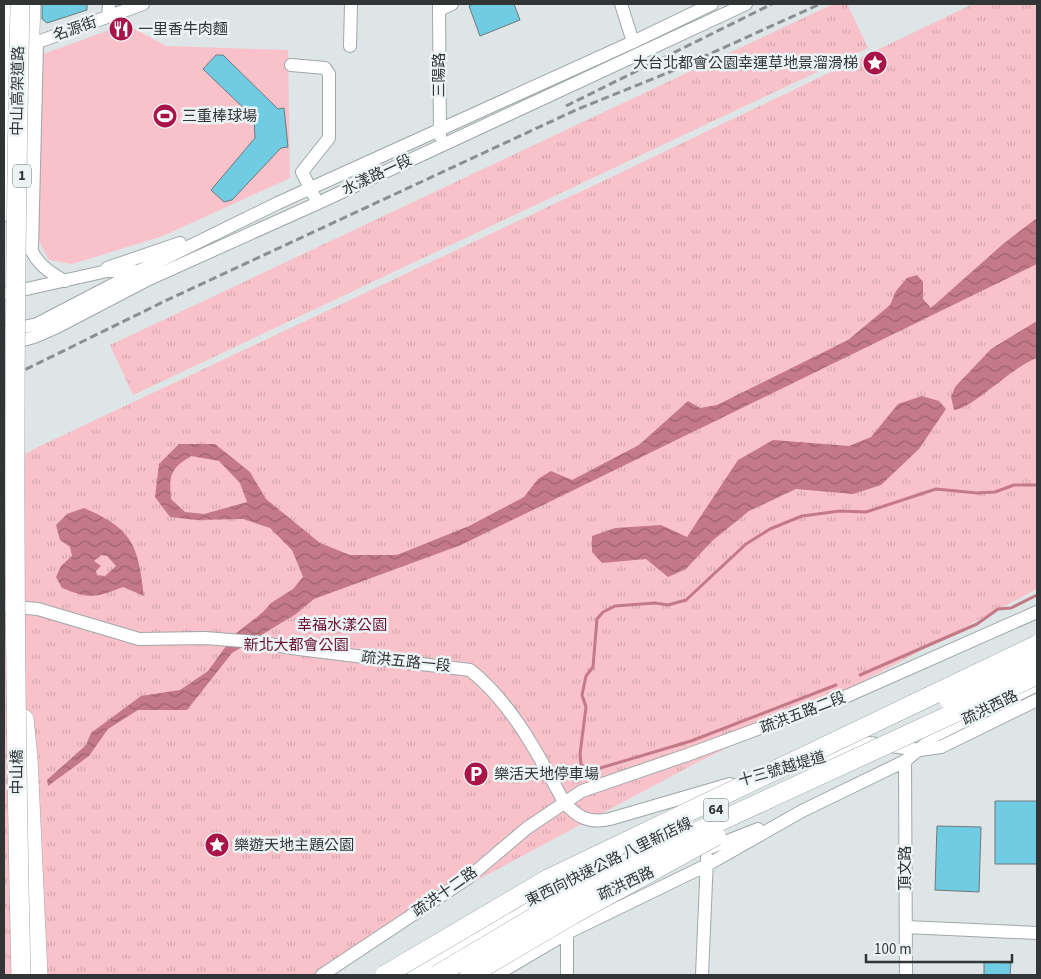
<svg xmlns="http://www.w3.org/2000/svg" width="1041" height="979" font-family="'Source Sans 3','Noto Sans TC',sans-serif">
<defs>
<pattern id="park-tufts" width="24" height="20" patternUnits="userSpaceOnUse" patternTransform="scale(1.25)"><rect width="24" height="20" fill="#f9c2ca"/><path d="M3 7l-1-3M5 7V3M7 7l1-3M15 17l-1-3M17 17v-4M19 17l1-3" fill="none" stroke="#d6a7ae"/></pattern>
<pattern id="water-waves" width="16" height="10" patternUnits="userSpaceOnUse" patternTransform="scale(1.25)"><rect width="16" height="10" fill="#c37986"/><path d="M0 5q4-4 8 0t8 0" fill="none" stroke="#9f646e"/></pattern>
</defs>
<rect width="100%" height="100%" fill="#dde5e7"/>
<path fill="url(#park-tufts)" d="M833,4H847L868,48L133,395L110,345Z
M973,4H1037V589L858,684L698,762L423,909L320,975H4V465L40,446L605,180Z"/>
<path fill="#f9c2ca" d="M126,24L166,46L288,50L290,178L163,236L72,264L49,260L38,239L43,54Z"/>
<path fill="url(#water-waves)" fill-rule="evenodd" d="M1037,218V264L461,545L314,599L296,614L232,653L187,710H138L108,729L89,756L48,786L47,780L86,745L91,733L141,696L180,690L208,671L234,635L263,612L271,603L293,589L303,577L292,550L270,528L243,519L196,520L170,517L155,497L159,464L179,444H215L250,472L266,499L320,543L350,555H397L469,526L524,497L538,479L551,471L572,480L639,445L688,401L700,408L717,405L848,340L890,305L896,291L907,278L917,275L923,282V299L931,308L1003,244ZM191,456L219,461L240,483L247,502L204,514L185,512L171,499C169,475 170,469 191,456Z
M1037,321V358C1011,367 975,407 954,410L951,397L955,387L991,349Z
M922,396L939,401L946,409L919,449L881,485L853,494L796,489L749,511L712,541L686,569L668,577L646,559L602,563L592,552V536L615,528L661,525L687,537L738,460L773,440L849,446L871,437L898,404Z
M84,508C133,529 138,545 144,596L123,587C96,598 89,599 62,588L56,577L61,566L72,556L70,547L60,540L56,525L67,514ZM101,555L107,556L116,566L105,576L97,575L96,571L101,566L94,561Z"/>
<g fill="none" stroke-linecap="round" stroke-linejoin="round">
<path stroke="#c37986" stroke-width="3" d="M860,675L977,624L998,609L1011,608L1037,595
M836,685L691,741L597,769H586L581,764L580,754L586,707L582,695L586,676L593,667L597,619L603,612L615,606L655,603L668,605L686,600L746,544L770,529L802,516L840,511L866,512L936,489L977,493L995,492L1014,485H1037"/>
</g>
<path fill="#6fcce2" stroke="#71787a" d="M42,4H87V10L47,23L42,19Z
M473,4H514L520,20L480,36L469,6Z
M216,55H223L278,109L284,108L288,147L281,148L232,200L224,202L211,190L255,138L254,118L203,69Z
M995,801H1037V864H995Z
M937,826L981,827L979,892L935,890Z
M984,962L1011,963L1010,975H984Z"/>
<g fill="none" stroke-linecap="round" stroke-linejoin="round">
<defs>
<path id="minor" d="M439,4L440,136
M621,4L633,42
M439,10L452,4
M108,17L109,4
M35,43L143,4
M350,46L351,4
M291,65L325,68L329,74V138L302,172L314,196
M27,240C34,261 46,271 65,281
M107,268L180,243
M4,294L107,271H136
M10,330L37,324L139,271L278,203L633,42L712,4
M9,344L34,337L57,327L149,279L318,203L746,4
M4,606L38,609L139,639L205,638L257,642L299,649L470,670C512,703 539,756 564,802C577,817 589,824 610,819L730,784
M812,760L869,743L920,750L941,747L1037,700
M905,761L906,975
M707,849L758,829
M906,927L1037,933
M322,975L468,878L527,828L582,791L687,755L847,696L1037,612
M496,975L567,933L707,865L802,811L905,761L936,735L1037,685
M567,975V933
M702,975L707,858"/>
<path id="major" d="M4,213L7,4
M30,247L35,44
M4,334L8,344"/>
<path id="highway" d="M29,58L31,4
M24,719L28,758L38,975
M417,975L523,909L577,870"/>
</defs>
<use href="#minor" stroke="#9fa7a9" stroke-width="14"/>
<use href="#major" stroke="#9fa7a9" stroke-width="18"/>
<use href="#highway" stroke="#9fa7a9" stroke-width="20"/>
<use href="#minor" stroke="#fff" stroke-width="12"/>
<use href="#major" stroke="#fff" stroke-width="16"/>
<use href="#highway" stroke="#fff" stroke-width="19"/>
<path stroke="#8a8f91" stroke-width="3" stroke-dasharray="8 4" stroke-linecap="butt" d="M566,106L772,4
M4,380L165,301L578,109L670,72L820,4"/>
<defs>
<path id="highway-bridge" d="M20,4C13,328 13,651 21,975
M949,700L1037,661
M385,975L548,879L1037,645
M437,975L592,883L625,865L1037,675
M470,975L572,915L716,836"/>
</defs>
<use href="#highway-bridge" stroke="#9fa7a9" stroke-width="20" stroke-linecap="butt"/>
<use href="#highway-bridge" stroke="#fff" stroke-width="19"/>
</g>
<defs>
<symbol id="restaurant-disc" viewBox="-11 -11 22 22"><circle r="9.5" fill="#a81348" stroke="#ebf3f5"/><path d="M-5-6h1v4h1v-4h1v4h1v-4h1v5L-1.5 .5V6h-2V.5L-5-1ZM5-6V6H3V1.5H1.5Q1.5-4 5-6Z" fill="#fff"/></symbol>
<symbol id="sight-disc" viewBox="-11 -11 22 22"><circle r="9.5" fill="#a81348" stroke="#ebf3f5"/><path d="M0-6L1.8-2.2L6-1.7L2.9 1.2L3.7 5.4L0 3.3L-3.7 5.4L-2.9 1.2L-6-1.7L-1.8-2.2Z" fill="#fff"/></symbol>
<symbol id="stadium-disc" viewBox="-11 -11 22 22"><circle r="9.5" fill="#a81348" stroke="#ebf3f5"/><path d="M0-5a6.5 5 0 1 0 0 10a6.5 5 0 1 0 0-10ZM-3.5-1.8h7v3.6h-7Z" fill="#fff"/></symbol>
<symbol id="parking-disc" viewBox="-11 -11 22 22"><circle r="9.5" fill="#a81348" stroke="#ebf3f5"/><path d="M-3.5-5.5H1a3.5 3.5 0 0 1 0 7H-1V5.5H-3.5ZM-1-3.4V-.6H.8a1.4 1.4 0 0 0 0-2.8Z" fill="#fff"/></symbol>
</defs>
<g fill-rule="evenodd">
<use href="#restaurant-disc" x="107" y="15" width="28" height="28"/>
<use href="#sight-disc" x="861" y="49" width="28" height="28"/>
<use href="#stadium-disc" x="151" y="102" width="28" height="28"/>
<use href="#parking-disc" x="462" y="760" width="28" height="28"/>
<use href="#sight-disc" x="203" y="831" width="28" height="28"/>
</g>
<g text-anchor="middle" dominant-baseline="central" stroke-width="5" stroke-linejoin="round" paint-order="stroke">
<g fill="#ebf3f5" stroke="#6a6e6f" stroke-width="1">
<rect x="13" y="164.5" width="18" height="23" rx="4"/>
<rect x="703.5" y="798.5" width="25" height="23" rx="4"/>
</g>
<g font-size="14" font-weight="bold" fill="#323536">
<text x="22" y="176">1</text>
<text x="716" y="810">64</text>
</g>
<g font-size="15" fill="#323536" stroke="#ebf3f5">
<text transform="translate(75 29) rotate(-19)">名源街</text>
<text transform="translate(439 75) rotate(-90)">三陽路</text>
<text transform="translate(18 91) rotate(-89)">中山高架道路</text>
<text transform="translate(377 175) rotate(-25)">水漾路一段</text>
<text transform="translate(406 662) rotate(6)">疏洪五路一段</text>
<text transform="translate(990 708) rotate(-26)">疏洪西路</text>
<text transform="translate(803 713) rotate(-21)">疏洪五路二段</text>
<text transform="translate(782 769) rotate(-16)">十三號越堤道</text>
<text transform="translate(17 772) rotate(-90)">中山橋</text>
<text transform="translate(609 862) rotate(-26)">東西向快速公路 八里新店線</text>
<text transform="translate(905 868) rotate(-90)">頂文路</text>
<text transform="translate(626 884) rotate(-25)">疏洪西路</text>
<text transform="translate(445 892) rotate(-35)">疏洪十二路</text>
</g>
<g font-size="15" fill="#323536" stroke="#ebf3f5" text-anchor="start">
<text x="138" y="29">一里香牛肉麵</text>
<text x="858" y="63" text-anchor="end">大台北都會公園幸運草地景溜滑梯</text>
<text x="182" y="116">三重棒球場</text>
<text x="494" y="774">樂活天地停車場</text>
<text x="234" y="845">樂遊天地主題公園</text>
</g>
<g font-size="15" fill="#6a0f2c" stroke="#ebf3f5">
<text x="342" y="625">幸福水漾公園</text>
<text x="296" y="645">新北大都會公園</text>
</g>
</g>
<rect width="1041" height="979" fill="none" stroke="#323536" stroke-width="10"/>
<path d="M866 954v8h146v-8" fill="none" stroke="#323536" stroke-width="2.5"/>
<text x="874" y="954" font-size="15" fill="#323536" stroke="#ebf3f5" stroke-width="4" paint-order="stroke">100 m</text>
</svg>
